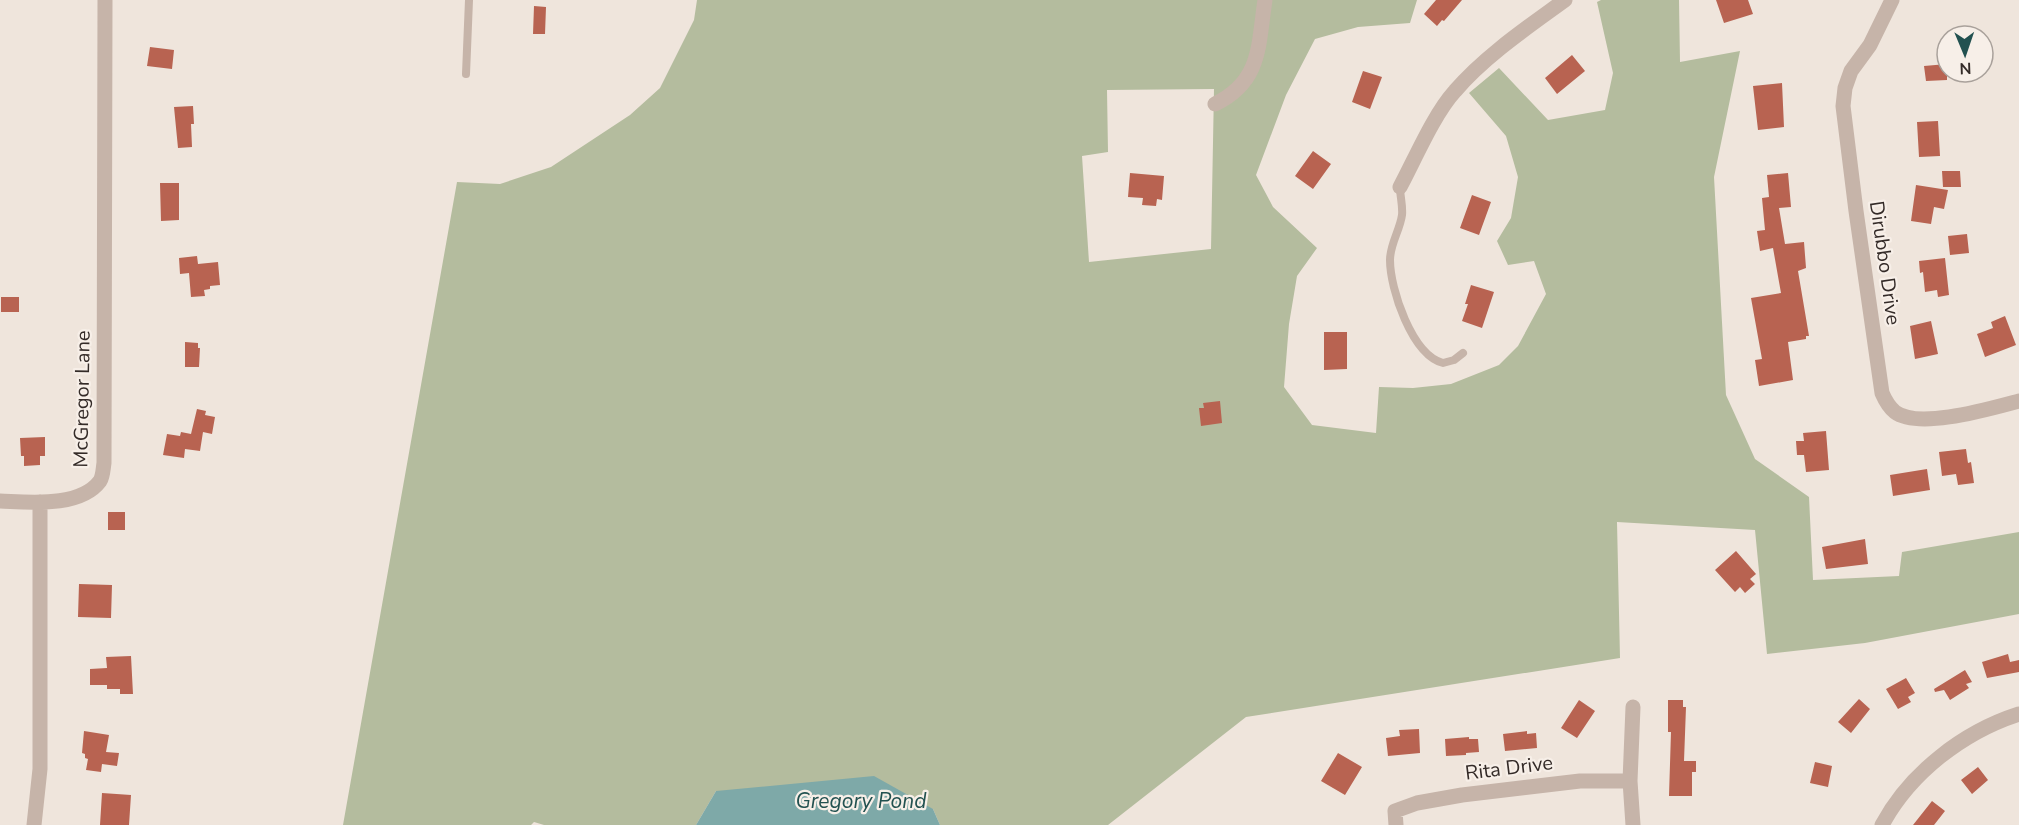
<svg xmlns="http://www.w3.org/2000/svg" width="2019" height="825" font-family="'Nunito Sans',sans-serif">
<rect width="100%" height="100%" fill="#efe5dc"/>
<path fill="#b4bc9e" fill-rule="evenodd" d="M697,0H1417L1410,23L1358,27L1315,39L1286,95L1256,175L1273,207L1317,248L1297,276L1289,324L1284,387L1312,425L1376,433L1379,387L1413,388L1451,384L1499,365L1518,346L1546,294L1534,261L1508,265L1497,241L1511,218L1518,177L1506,136L1469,93L1499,68L1548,120L1605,110L1613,73L1597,2L1601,0H1679L1680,62L1740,51L1714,177L1726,395L1755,459L1809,497L1813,580L1899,576L1902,552L2019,532V614L1865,643L1767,654L1755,530L1617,522L1620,658L1246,717L1108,825H940L933,809L716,791L696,825H544L534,822L531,825H343L457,182L500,184L551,167L630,115L660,88L694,20ZM1214,89L1211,249L1089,262L1082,156L1108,152L1107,90Z"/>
<path fill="#7ea9a8" d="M874,776L933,809L940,825H696L716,791Z"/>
<path fill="#b86351" d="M1436,0H1462L1444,21L1442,20L1437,26L1424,14Z
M1716,0H1748L1753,14L1724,23Z
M534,6L546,7L545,34H533Z
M150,47L174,50L172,69L147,66Z
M1572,55L1585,71L1557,94L1545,78Z
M1947,64V80L1926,81L1924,66Z
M1363,71L1382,77L1370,109L1352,102Z
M1782,83L1784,127L1758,130L1753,86Z
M193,106L194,124H191L192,147L178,148L174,107Z
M1938,121L1940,156L1919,157L1917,122Z
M1313,151L1331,164L1313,189L1295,176Z
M1942,171H1960L1961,187H1943Z
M1130,173L1164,176L1162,200L1157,199L1156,206L1142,205L1143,198L1128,197Z
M1788,173L1791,207L1779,208L1785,244L1804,242L1806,268L1798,271L1809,336H1806V339L1788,342L1793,380L1759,386L1755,360L1762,359L1751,298L1781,293L1773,248L1760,251L1757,231L1765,230L1762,198L1769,197L1767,175Z
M160,183H179V220L161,221Z
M1916,185L1948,190L1944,209L1934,207L1931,224L1911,221Z
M1472,195L1491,202L1479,235L1460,228Z
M1967,234L1969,253L1950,255L1948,236Z
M197,256L198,264L218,262L220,285L210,286V289L204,290L205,296L191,297L189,273L180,274L179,258Z
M1945,258L1949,295L1938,297L1937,290L1925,292L1923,272L1920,273L1919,261Z
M1471,285L1494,292L1482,328L1462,321L1468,304H1465Z
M1,297H19V312H1Z
M2005,316L2016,345L1985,357L1977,334L1993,328L1991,322Z
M1931,321L1938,354L1915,359L1910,326Z
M1324,332H1347V369L1324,370Z
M185,342L198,343V348H200L199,367H185Z
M1220,401L1222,423L1201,426L1199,408H1204L1203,403Z
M197,409L206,411L205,415L215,417L212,434L203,432L200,451L185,449L184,458L163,455L167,434L180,436L181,432L191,434Z
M1826,431L1829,470L1806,472L1804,455H1797L1796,441H1804L1803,433Z
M45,437V456H40V465L24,466V456H21L20,438Z
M1966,449L1968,463L1971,462L1974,483L1958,485L1956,474L1942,476L1939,452Z
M1927,469L1930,490L1893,496L1890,475Z
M108,512H125V530H108Z
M1865,539L1868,564L1826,569L1822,547Z
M1736,551L1756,574L1750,579L1755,584L1745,593L1740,587L1735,592L1715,570Z
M79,584L112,585L111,618L78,617Z
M2008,654L2010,662L2019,660V672L1987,678L1982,662Z
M131,656L133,694H120V689H107V685H90V669L107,668L106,657Z
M1965,670L1972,682L1966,684L1969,688L1950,700L1944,690L1935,692L1934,689Z
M1906,678L1915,693L1908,697L1911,702L1898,709L1886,689Z
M1859,699L1870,709L1851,733L1838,722Z
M1579,700L1595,711L1577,738L1561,728Z
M1668,700H1683V707H1686L1684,761H1696V772H1692V796H1669L1671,732H1668Z
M1419,729L1420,753L1388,756L1386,738L1400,736L1399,730Z
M84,731L109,735L106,752L119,753L117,766L102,764L101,772L86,770L88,759L85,758V754L82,753Z
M1527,731V734L1536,733L1537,748L1505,751L1503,734Z
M1469,737V739H1478L1479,752L1466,753V755L1446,756L1445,739Z
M1338,753L1362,767L1345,795L1321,781Z
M1815,762L1832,766L1828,787L1810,783Z
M1978,767L1988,780L1972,794L1961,780Z
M102,793L131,795L129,825H100Z
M1932,801L1945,811L1934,825H1913Z"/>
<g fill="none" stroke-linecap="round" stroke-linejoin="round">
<path stroke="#c6b4a9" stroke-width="8" d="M466,74L469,0
M1400,187C1400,196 1403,206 1402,215C1400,230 1390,244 1390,260C1390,289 1412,355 1443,363L1454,360L1463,353"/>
<path stroke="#c6b4a9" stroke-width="15" d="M1892,0L1870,45L1851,71L1845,88L1843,106L1856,211L1882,393C1885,400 1889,407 1895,412C1919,430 1992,408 2019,401
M1215,104C1262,81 1258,45 1265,0
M1400,187C1415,159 1434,114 1455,91C1485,56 1528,27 1565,0
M0,501C29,502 80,508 100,481C103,476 103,469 104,463L105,0
M1633,707L1630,781L1633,825
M34,825L40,769V502
M1396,825L1395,811L1417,803L1462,795L1580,781H1630
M1882,825C1910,773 1963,732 2019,714"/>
</g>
<g text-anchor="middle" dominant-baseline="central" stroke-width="4.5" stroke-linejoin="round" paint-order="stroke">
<g font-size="20" fill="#342b28" stroke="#f7efe8">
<text transform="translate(1885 263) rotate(82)">Dirubbo Drive</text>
<text transform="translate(82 399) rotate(-89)">McGregor Lane</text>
<text transform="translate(1509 768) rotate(-7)">Rita Drive</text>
</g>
<g font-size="21" font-style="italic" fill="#225150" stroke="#f7efe8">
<text x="861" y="801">Gregory Pond</text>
</g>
</g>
<g transform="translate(1965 54) rotate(178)"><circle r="28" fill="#f7efe8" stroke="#a9a19b" stroke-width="1.5"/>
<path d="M0-4.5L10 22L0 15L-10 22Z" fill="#225150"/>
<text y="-9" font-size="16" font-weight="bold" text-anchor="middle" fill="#342b28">N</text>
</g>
</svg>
